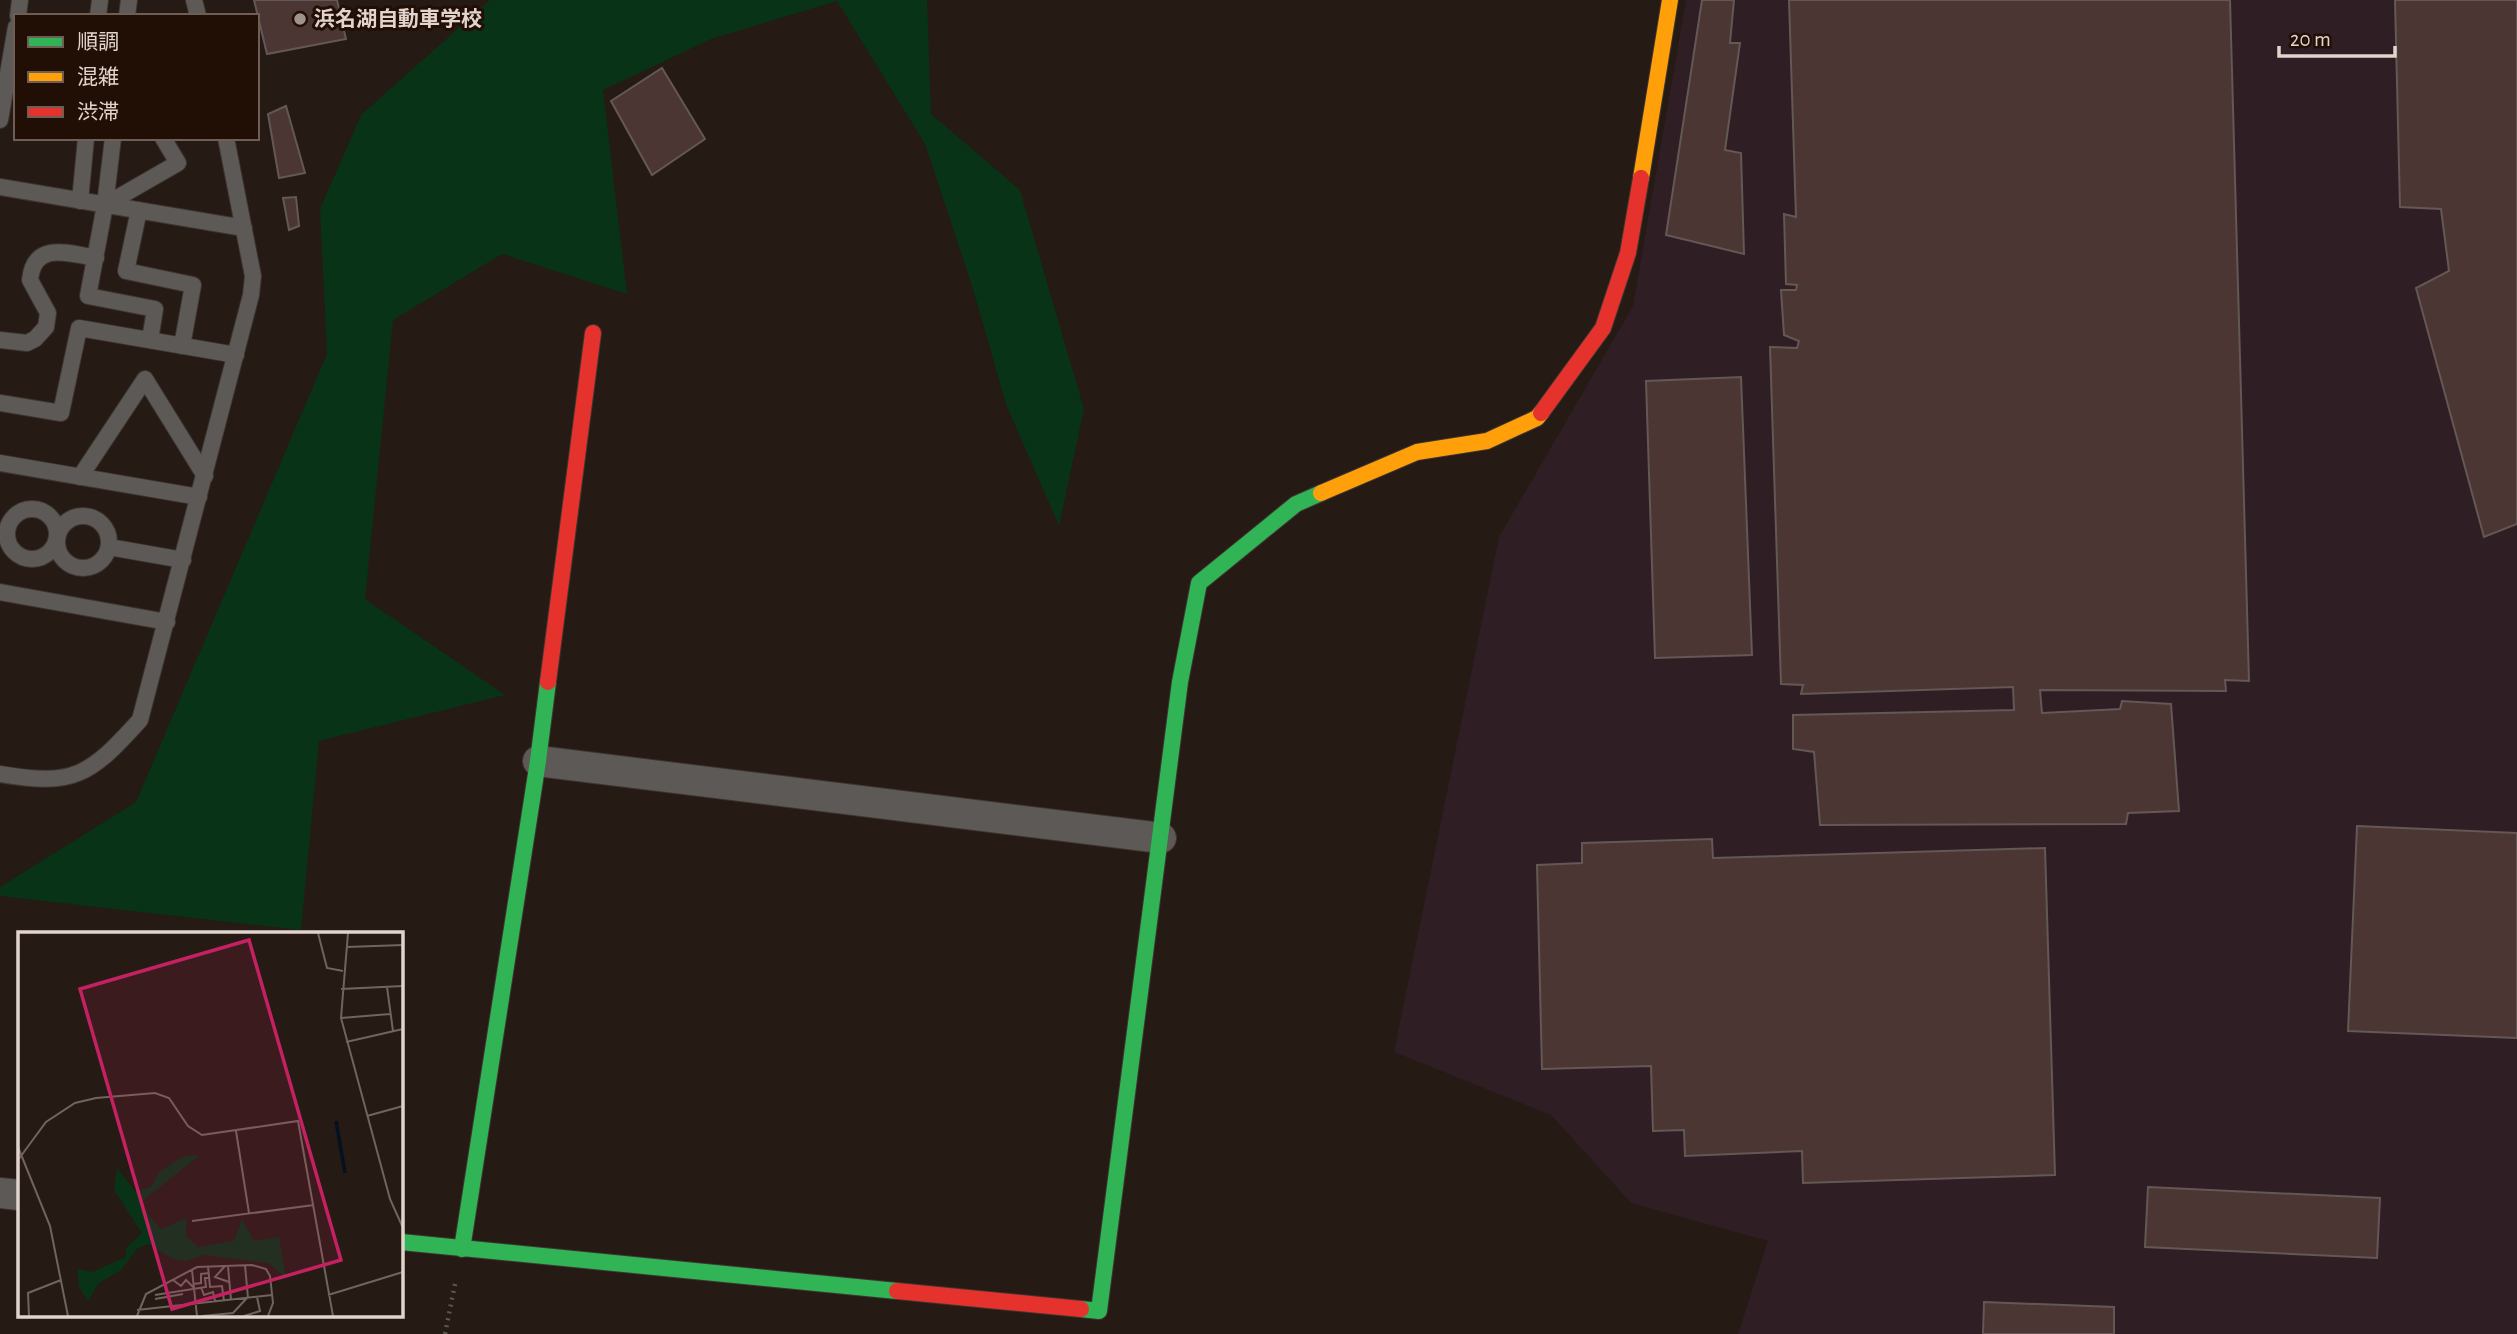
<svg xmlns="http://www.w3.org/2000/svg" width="2517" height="1334" font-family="'Alegreya Sans','Noto Sans JP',sans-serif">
<rect width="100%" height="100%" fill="#251a14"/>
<path fill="#2f1e24" d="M1686,0H2517V1334H1738L1768,1241L1631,1203L1551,1115L1394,1052L1499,537L1633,306Z"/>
<path fill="#083317" d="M490,0H927L931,114L1020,190L1084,409L1059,526L1006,404L973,289L925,144L837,1L711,39L603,90L627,294L502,254L393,320L365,599L505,695L319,741L301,930L0,896V887L136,802L327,354L320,209L361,115Z"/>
<path fill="#4b3633" stroke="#635855" stroke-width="2" d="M254,0H337L346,39L267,54Z
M1702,0H1734L1730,43H1740L1725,150L1741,153L1744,254L1666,235Z
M1789,0H2230L2249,681L2225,680L2226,691L2040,690L2042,713L2120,709L2122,701L2171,704L2179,811L2128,813L2126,824L1820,825L1814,752L1793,749V715L2014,710L2013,687L1801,694L1803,685L1781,684L1770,347L1797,348L1799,341L1784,335L1781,290H1796L1797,285L1786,284L1784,214L1796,217Z
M2395,0H2517V524L2484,537L2416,288L2449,271L2441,209L2400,207Z
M662,68L705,139L652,175L611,101Z
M286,106L305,173L279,178L268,114Z
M296,197L299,226L289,230L283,198Z
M1741,377L1752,655L1655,658L1646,381Z
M2357,826L2517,833V1038L2348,1031Z
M1712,839L1713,858L2045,848L2055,1175L1803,1183L1802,1151L1685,1156L1684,1130L1653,1131L1651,1066L1542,1069L1537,865L1582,863V843Z
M2148,1187L2380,1198L2377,1258L2145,1247Z
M1984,1302L2114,1307V1334H1983Z"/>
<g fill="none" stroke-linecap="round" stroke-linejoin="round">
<defs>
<path id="lane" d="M194,0L198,16
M18,16L20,0
M98,16L100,0
M127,16L129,0
M0,120L16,27
M113,138L105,205L88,296L155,309L150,340
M0,187L244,228
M80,201L86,138
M105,205L178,163L163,138
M139,210L126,271L193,285L182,346
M0,340L27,343L35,339L46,327L48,313L30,280C34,241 68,253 96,258
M0,403L61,413L79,328L236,355
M0,463L199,497
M80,477L145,379L205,476
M7 534a25 25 0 1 1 50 0a25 25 0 1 1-50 0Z
M57 542a26 26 0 1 1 52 0a26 26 0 1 1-52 0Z
M109,547L183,560
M0,592L167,622
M0,774C75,787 90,775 140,720L251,295L253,276L226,138"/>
<path id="street" d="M538,761L1161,838
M0,1193L19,1195"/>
<path id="fast" d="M401,1242L897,1291
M462,1249L538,761L548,682
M1081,1309L1099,1311L1180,682L1199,583L1296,504L1321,493"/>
<path id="slow" d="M1641,178L1670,0
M1321,493L1417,452L1487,441L1537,418L1541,413"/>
<path id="jam" d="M1541,413L1603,328L1628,253L1641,178
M548,682L593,333
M897,1291L1081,1309"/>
</defs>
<use href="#lane" stroke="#3e3530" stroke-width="18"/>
<use href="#street" stroke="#3e3530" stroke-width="32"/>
<use href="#fast" stroke="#3e3530" stroke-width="18"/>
<use href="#slow" stroke="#3e3530" stroke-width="18"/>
<use href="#jam" stroke="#3e3530" stroke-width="18"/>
<path stroke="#5b5652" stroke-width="4.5" stroke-dasharray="2 5" stroke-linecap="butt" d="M445,1334L455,1284"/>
<use href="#lane" stroke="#5d5956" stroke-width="16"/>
<use href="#street" stroke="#5d5956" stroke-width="30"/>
<use href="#fast" stroke="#30b455" stroke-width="16"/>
<use href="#slow" stroke="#ff9f0a" stroke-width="16"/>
<use href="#jam" stroke="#e5322d" stroke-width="16"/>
</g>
<circle fill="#a0938c" stroke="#210f06" stroke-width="2.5" cx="300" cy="19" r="7"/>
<g text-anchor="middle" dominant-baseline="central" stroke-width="6" stroke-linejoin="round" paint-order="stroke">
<g font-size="21" font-weight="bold" fill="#e2d4cd" stroke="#210f06" text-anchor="start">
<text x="314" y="19">浜名湖自動車学校</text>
</g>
</g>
<g transform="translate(18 932)">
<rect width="385" height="385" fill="#251a14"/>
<path d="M182,223L123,270L132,285L143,297L168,286V304L180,315L216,309L224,287L236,309L261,305L268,346L251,331L187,323L168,329L155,327L131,312L120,316L103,338L80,352L70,369L61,355L59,337L74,340L108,325V316L124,301L96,258L99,236L118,260L134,254L141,240L166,224Z" fill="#083317"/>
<path fill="none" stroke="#031120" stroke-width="3.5" d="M318,189L327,241"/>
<path fill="none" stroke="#71645e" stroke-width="2" d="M300,1L309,36L325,39M330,1L323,86L372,267L385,296M329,15L385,13M369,55L375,99M323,57L385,54M323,86L372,82M328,110L385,97M349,184L385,174M218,199L231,281M0,215L32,294L50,384M0,228L28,190L57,171L78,166L137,161L151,166L170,194L184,203L280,189L315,384M174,289L296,273M227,333L230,366M190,334L192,355L204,354L206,369M207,334L197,345L211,350M210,334L213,368M174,338L179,384M155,348L163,354L168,348L176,356M175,352L183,351V342L191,341M183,355L186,363L195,360L197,369M137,363L188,355L187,346H191M310,363L385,340M137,367L165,362M119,378L254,363M11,384L10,361L43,348M119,384L128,362L179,335L234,333L248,337L252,344L255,371L250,384M184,384L215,381L229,366M226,384L242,379L239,365"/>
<path fill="#c42161" fill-opacity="0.15" stroke="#c42161" stroke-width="3.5" d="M231,8L323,328L154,377L62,57Z"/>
<rect width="385" height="385" fill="none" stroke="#e2d4cd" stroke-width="3.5"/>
</g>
<rect x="14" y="14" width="245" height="126" fill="#210f06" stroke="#6e5e56" stroke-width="2"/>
<rect x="28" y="37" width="35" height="10" fill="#30b455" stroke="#6e5e56" stroke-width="2"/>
<text x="77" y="49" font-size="21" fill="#e2d4cd">順調</text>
<rect x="28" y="72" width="35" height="10" fill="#ff9f0a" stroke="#6e5e56" stroke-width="2"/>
<text x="77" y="84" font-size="21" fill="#e2d4cd">混雑</text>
<rect x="28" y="107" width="35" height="10" fill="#e5322d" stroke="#6e5e56" stroke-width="2"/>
<text x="77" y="119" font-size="21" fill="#e2d4cd">渋滞</text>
<path d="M2279 46v10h116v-10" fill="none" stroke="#e2d4cd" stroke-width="3.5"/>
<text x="2290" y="46" font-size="21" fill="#e2d4cd" stroke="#210f06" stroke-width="5" paint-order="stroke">20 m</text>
</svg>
